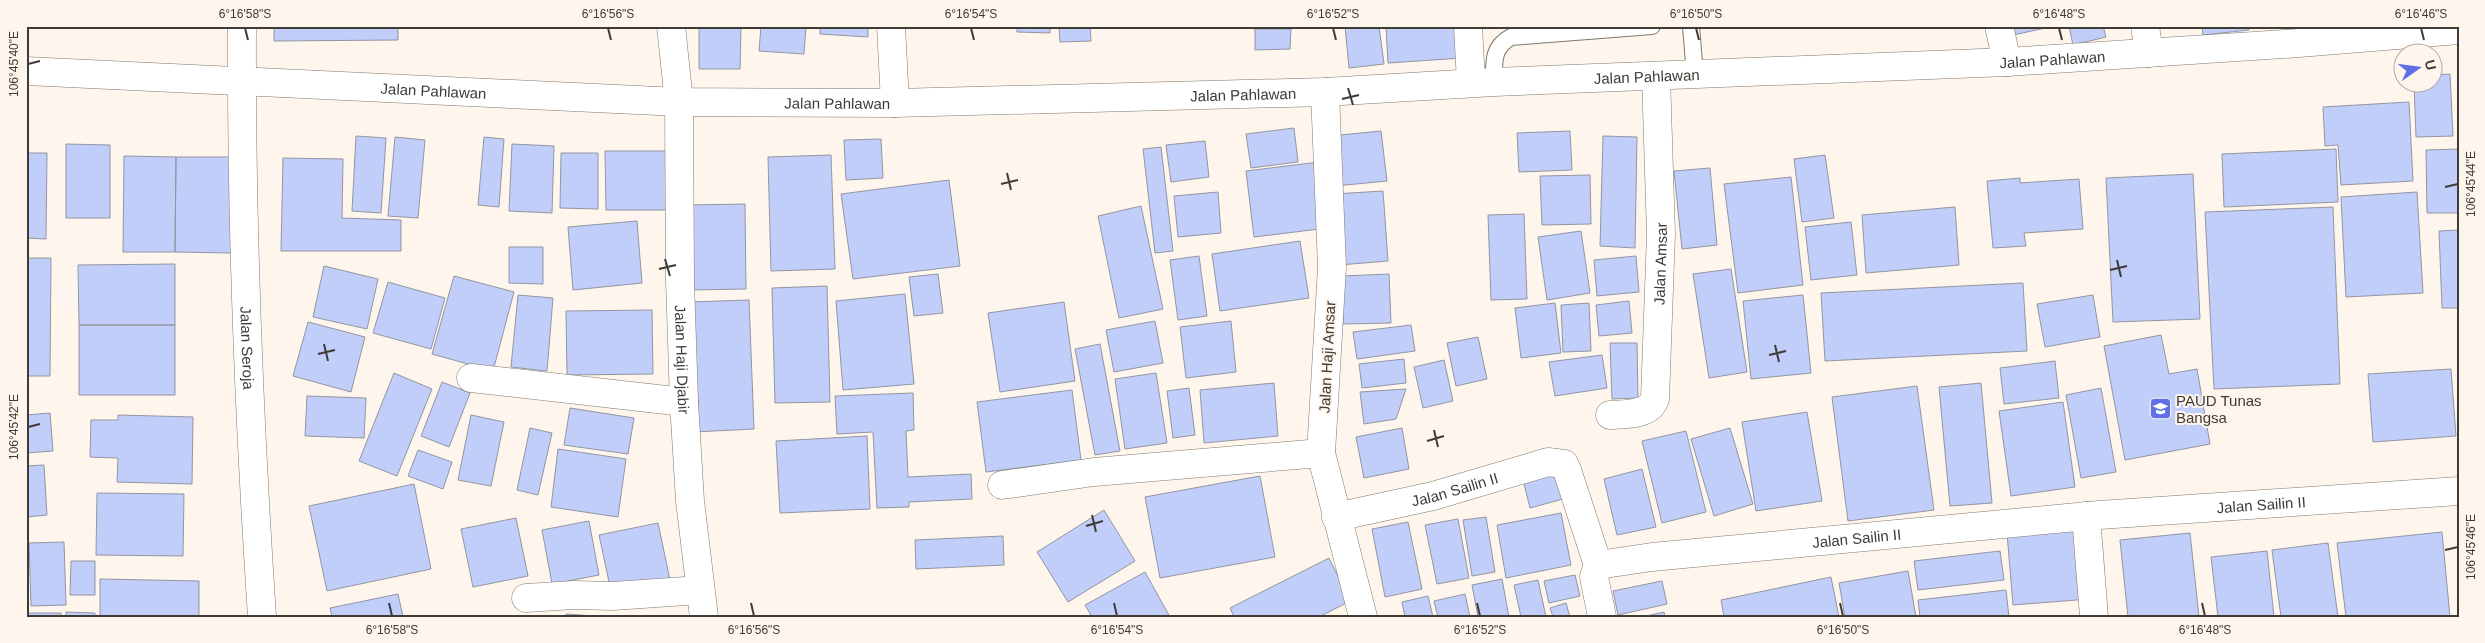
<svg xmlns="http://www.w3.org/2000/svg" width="2485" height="643" font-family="Arial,sans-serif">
<rect width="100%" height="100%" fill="#fef5ec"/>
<path fill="#c2cefa" stroke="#9295a2" d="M274,26H398V40L274,41Z
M761,26H806L804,54L759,51Z
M820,26H868V37L820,34Z
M1017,26H1050V33L1017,32Z
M1059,26H1090L1091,41L1060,42Z
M1345,26H1379L1384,64L1349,68Z
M1386,26H1460L1462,58L1388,63Z
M2007,26H2054L2009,36Z
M2069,26H2103L2106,37L2073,45Z
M2202,26H2248L2249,30L2203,35Z
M699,28H741L740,69H699Z
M1255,29H1291L1290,49L1255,50Z
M2450,74L2453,136L2416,137L2414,82H2432V75Z
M2409,102L2413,181L2341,185L2338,145L2325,146L2323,107Z
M1294,128L1298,162L1251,168L1246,134Z
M1381,131L1387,181L1335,186L1330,136Z
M1570,131L1572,170L1519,172L1517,133Z
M356,136L386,138L381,213L352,211Z
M1603,136L1637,137L1635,248L1600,246Z
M395,137L425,140L418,218L388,216Z
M484,137L504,139L499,207L478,205Z
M881,139L883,178L846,180L844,140Z
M1205,141L1209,177L1171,182L1166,145Z
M66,144L110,145V218H66Z
M512,144L554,146L552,213L509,211Z
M1161,147L1173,251L1155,253L1143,149Z
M2336,149L2338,202L2224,207L2222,154Z
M2459,149V213H2427L2426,150Z
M605,151H668V210H606Z
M26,153H47L46,239L26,238Z
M561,153H598V209L560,208Z
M831,155L835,269L771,271L768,157Z
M1825,155L1834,218L1802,222L1794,159Z
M124,156L176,157L175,252H123Z
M176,157H232L231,253L175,252Z
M283,158L343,159L342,218L401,220V251H281Z
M1319,162L1328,228L1254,237L1246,171Z
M1710,168L1717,245L1682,249L1674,171Z
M2193,174L2200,319L2113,322L2106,178Z
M1590,175L1591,224L1542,225L1540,176Z
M1791,177L1803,285L1738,293L1724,184Z
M2020,178V183L2079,179L2083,229L2024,233L2026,246L1993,248L1987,181Z
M949,180L960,266L853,279L841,194Z
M1383,191L1388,261L1339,265L1334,194Z
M1218,192L1221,233L1178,237L1174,196Z
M2417,192L2423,293L2346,297L2341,197Z
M745,204L746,289L690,290L689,205Z
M1141,206L1163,309L1119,318L1098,216Z
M1955,207L1959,265L1866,273L1862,215Z
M2333,207L2340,384L2214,389L2205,212Z
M1524,214L1527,299L1491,300L1488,215Z
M637,221L642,283L573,290L568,227Z
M1851,222L1857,275L1811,280L1805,227Z
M2459,230V308H2442L2439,231Z
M1581,231L1590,293L1547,300L1538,237Z
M1300,241L1309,298L1220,311L1212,254Z
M509,247H543V284L509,283Z
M1199,256L1207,316L1178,320L1170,260Z
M1636,256L1639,292L1597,296L1594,260Z
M26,258H51L50,376H26Z
M175,264V325H79L78,265Z
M324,266L378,279L367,329L313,317Z
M1731,269L1747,372L1709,378L1693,274Z
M938,274L943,313L914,316L909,277Z
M1389,274L1391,323L1343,324L1342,276Z
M454,276L514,292L493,371L432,354Z
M388,282L445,298L431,349L373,333Z
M2023,283L2027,351L1825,361L1821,293Z
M827,286L830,402L775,403L772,288Z
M905,294L914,384L843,390L836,301Z
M518,295L553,298L547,371L511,367Z
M1803,295L1811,373L1751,379L1743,301Z
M2093,295L2100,337L2045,347L2037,304Z
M749,300L754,429L694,432L689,302Z
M1629,301L1632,333L1599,336L1596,305Z
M1064,302L1075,381L1000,392L988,313Z
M1555,303L1561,353L1521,358L1515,308Z
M1589,303L1591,351L1563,352L1561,305Z
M652,310L653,374L567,375L566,311Z
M1155,321L1163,363L1114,372L1106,330Z
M1231,321L1236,372L1186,378L1180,327Z
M308,322L365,337L351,392L293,376Z
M79,325H175V395H79Z
M1411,325L1415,351L1357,359L1353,332Z
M2161,335L2169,374L2197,369L2210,444L2125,460L2104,346Z
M1478,337L1487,379L1456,386L1447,343Z
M1610,343H1637L1638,398L1612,399Z
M1100,344L1120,451L1095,455L1075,349Z
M1602,355L1607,388L1555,396L1549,362Z
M1404,359L1406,383L1362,388L1359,364Z
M1444,360L1453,401L1423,408L1414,367Z
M2055,361L2059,398L2004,404L2000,368Z
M2451,369L2456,436L2373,442L2368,374Z
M394,373L432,389L397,476L359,461Z
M1156,373L1167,443L1125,449L1115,379Z
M442,382L470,393L449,447L421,436Z
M1274,383L1278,436L1204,443L1200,390Z
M1981,383L1992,503L1950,506L1939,387Z
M1917,386L1934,510L1848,521L1832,397Z
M1189,388L1195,435L1173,438L1167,391Z
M2101,388L2116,472L2081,478L2066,395Z
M1406,389L1396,419L1364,424L1360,392Z
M1072,390L1081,460L986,472L977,402Z
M913,393L914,430L906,431L908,477L971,474L972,499L909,502V507L877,508L873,432L837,434L835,396Z
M307,396L366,398L364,438L305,436Z
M2063,402L2075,487L2011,496L1999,411Z
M570,408L634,418L628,454L564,445Z
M1807,412L1822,501L1756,511L1742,422Z
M50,413L53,451L26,453V415Z
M118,415L193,417L192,484L117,482L118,458L90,457L91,420H118Z
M471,415L504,422L491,486L458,480Z
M530,428L552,433L538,495L517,490Z
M1402,428L1409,469L1364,478L1356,437Z
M1730,428L1753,504L1714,516L1691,439Z
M1686,431L1706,512L1662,523L1642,441Z
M867,436L870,509L780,513L776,441Z
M558,449L626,459L618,517L551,507Z
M418,450L452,462L443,489L408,476Z
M44,465L47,515L26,517V466Z
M1555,468L1563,499L1530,508L1522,476Z
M1642,469L1656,527L1617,535L1604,479Z
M1260,476L1275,557L1160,578L1145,497Z
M414,484L431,569L327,591L309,506Z
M97,493L184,494L183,556L96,555Z
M1104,510L1135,561L1068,602L1037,552Z
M1561,513L1571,565L1506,578L1497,525Z
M1486,517L1495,572L1472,576L1463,520Z
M516,518L528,576L473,587L461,529Z
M1458,519L1469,578L1437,584L1425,525Z
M589,521L599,575L552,584L542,530Z
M1408,522L1422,589L1385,597L1372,529Z
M658,523L670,580L611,591L599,535Z
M2083,528L2089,599L2013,605L2007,533Z
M2442,532L2450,617H2346L2337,543Z
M2190,533L2199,617H2128L2120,540Z
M1003,536L1004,565L916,569L915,540Z
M64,542L66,605L31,606L29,543Z
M2328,543L2338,617H2281L2272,550Z
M2000,551L2004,580L1918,590L1914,561Z
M2267,551L2274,617H2218L2211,557Z
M1329,558L1350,601L1319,617H1234L1230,608Z
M71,561H95V595H70Z
M1908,571L1916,617H1845L1839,583Z
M1145,572L1170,617H1092L1085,605Z
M1575,575L1580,596L1549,603L1544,581Z
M1831,577L1839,617H1724L1721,600Z
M100,579L199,581V617H100Z
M1502,579L1509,617H1478L1472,585Z
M1538,580L1546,617H1521L1514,585Z
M1662,581L1667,604L1618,615L1613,591Z
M2006,590L2009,617H1920L1918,600Z
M398,594L403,617H332L330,608Z
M1465,594L1470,617H1438L1434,601Z
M1428,596L1433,617H1405L1402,602Z
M1566,603L1570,617H1553L1550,608Z
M66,612L95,613V617H66Z
M1664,612L1665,617H1642Z
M26,613H61V617H26Z
M566,614L608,617H565Z"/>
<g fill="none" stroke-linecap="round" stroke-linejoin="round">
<defs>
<path id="service" d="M1691,26L1695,75
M1494,82C1494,63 1492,47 1511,37L1652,26"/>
<g id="minor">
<path id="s1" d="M242,26C241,223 249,421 262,617"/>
<path id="s2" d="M671,26L679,102L680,281L684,402L690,501L704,617"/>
<path d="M891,26L895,103"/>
<path d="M1468,26L1471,83"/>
<path d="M1999,26L2007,62"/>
<path d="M2145,26L2149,53"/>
<path d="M1325,92L1332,267L1321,453L1363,617"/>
<path d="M471,378L684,402"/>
<path id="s3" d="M1610,415C1624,414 1649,416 1655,399L1661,234L1656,77"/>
<path d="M1002,485L1094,472L1321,453"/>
<path d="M2086,516L2094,617"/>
<path id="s4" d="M1336,517L1433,496L1548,462L1564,464L1567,470L1598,565L1652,557L2099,515L2459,491"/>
<path d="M1598,565L1594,577L1602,617"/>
<path d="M526,598L574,595L613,596L700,590"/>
</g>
<g id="secondary">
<path id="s5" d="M26,71L679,102L895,103L1325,92L1494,82L2007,62L2299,43L2459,30"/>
</g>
</defs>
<use href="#service" stroke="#81776d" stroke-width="18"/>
<use href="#minor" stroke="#81776d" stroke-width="29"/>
<use href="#secondary" stroke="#81776d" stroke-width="29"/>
<use href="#service" stroke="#fff" stroke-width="16"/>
<use href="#minor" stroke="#fff" stroke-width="28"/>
<use href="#secondary" stroke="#fff" stroke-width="28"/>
</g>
<path fill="none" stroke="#3f3b36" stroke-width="2" d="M245,28L248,40M608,28L611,40M971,28L974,40M1333,28L1336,40M1696,28L1699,40M2059,28L2062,40M2421,28L2424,40M28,64L40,61M1348,88L1353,105M1342,99L1359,95M1007,173L1011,190M1001,184L1018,180M2445,187L2458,184M665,259L670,276M2117,260L2121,277M659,269L676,265M2110,270L2127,266M324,344L328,361M1775,345L1779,362M318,354L335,350M1769,355L1786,351M28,427L40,424M1434,430L1438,447M1427,441L1444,436M1092,515L1096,532M1086,526L1103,521M2445,550L2458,547M389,603L392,616M751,603L754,616M1114,603L1117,616M1477,603L1480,616M1840,603L1843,616M2202,603L2205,616"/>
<defs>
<symbol id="school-square" viewBox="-11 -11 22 22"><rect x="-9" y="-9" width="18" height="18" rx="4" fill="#5e70e8" stroke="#fef5ec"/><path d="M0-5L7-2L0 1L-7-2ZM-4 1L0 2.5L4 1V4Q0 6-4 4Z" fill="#fff"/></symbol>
</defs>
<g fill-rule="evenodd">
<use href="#school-square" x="2148" y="396" width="25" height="25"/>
</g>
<g text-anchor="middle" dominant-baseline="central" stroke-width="4" stroke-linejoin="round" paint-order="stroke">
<g font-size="15" fill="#3f3b36" stroke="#fef5ec">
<text stroke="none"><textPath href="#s5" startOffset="2028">Jalan Pahlawan</textPath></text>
<text stroke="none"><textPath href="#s5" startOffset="1622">Jalan Pahlawan</textPath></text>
<text stroke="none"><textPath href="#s5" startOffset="408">Jalan Pahlawan</textPath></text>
<text stroke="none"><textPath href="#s5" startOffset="1218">Jalan Pahlawan</textPath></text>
<text stroke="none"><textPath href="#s5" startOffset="812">Jalan Pahlawan</textPath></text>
<text stroke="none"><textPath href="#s3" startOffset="186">Jalan Amsar</textPath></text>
<text stroke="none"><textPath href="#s1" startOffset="322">Jalan Seroja</textPath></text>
<text transform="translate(1327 357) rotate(-87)">Jalan Haji Amsar</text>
<text stroke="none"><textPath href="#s2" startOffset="334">Jalan Haji Djabir</textPath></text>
<text stroke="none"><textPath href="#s4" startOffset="122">Jalan Sailin II</textPath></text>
<text stroke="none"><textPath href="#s4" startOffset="1008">Jalan Sailin II</textPath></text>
<text stroke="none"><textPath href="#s4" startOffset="602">Jalan Sailin II</textPath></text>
</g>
<g font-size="15" fill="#3f3b36" stroke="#fef5ec" text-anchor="start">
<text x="2176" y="400">PAUD Tunas<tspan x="2176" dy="17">Bangsa</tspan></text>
</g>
</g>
<rect width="2485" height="643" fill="none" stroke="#fef5ec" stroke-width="55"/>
<g transform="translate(2418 68) rotate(76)"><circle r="24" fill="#fef5ec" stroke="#b2aba3"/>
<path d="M0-4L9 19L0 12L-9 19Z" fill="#5e70e8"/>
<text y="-8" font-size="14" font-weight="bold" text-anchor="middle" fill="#3f3b36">U</text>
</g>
<rect x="28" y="28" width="2430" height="588" fill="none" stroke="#3f3b36" stroke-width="2"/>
<g font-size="12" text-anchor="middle" fill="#3f3b36">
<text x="245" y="18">6°16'58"S</text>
<text x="608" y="18">6°16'56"S</text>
<text x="971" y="18">6°16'54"S</text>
<text x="1333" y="18">6°16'52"S</text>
<text x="1696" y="18">6°16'50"S</text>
<text x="2059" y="18">6°16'48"S</text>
<text x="2421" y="18">6°16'46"S</text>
<text transform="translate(14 64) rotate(-90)" y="4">106°45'40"E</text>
<text transform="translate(2471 184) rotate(-90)" y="4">106°45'44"E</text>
<text transform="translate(14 427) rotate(-90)" y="4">106°45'42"E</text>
<text transform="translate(2471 547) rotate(-90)" y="4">106°45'46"E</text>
<text x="392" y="634">6°16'58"S</text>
<text x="754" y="634">6°16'56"S</text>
<text x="1117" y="634">6°16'54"S</text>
<text x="1480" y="634">6°16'52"S</text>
<text x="1843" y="634">6°16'50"S</text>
<text x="2205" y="634">6°16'48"S</text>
</g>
</svg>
